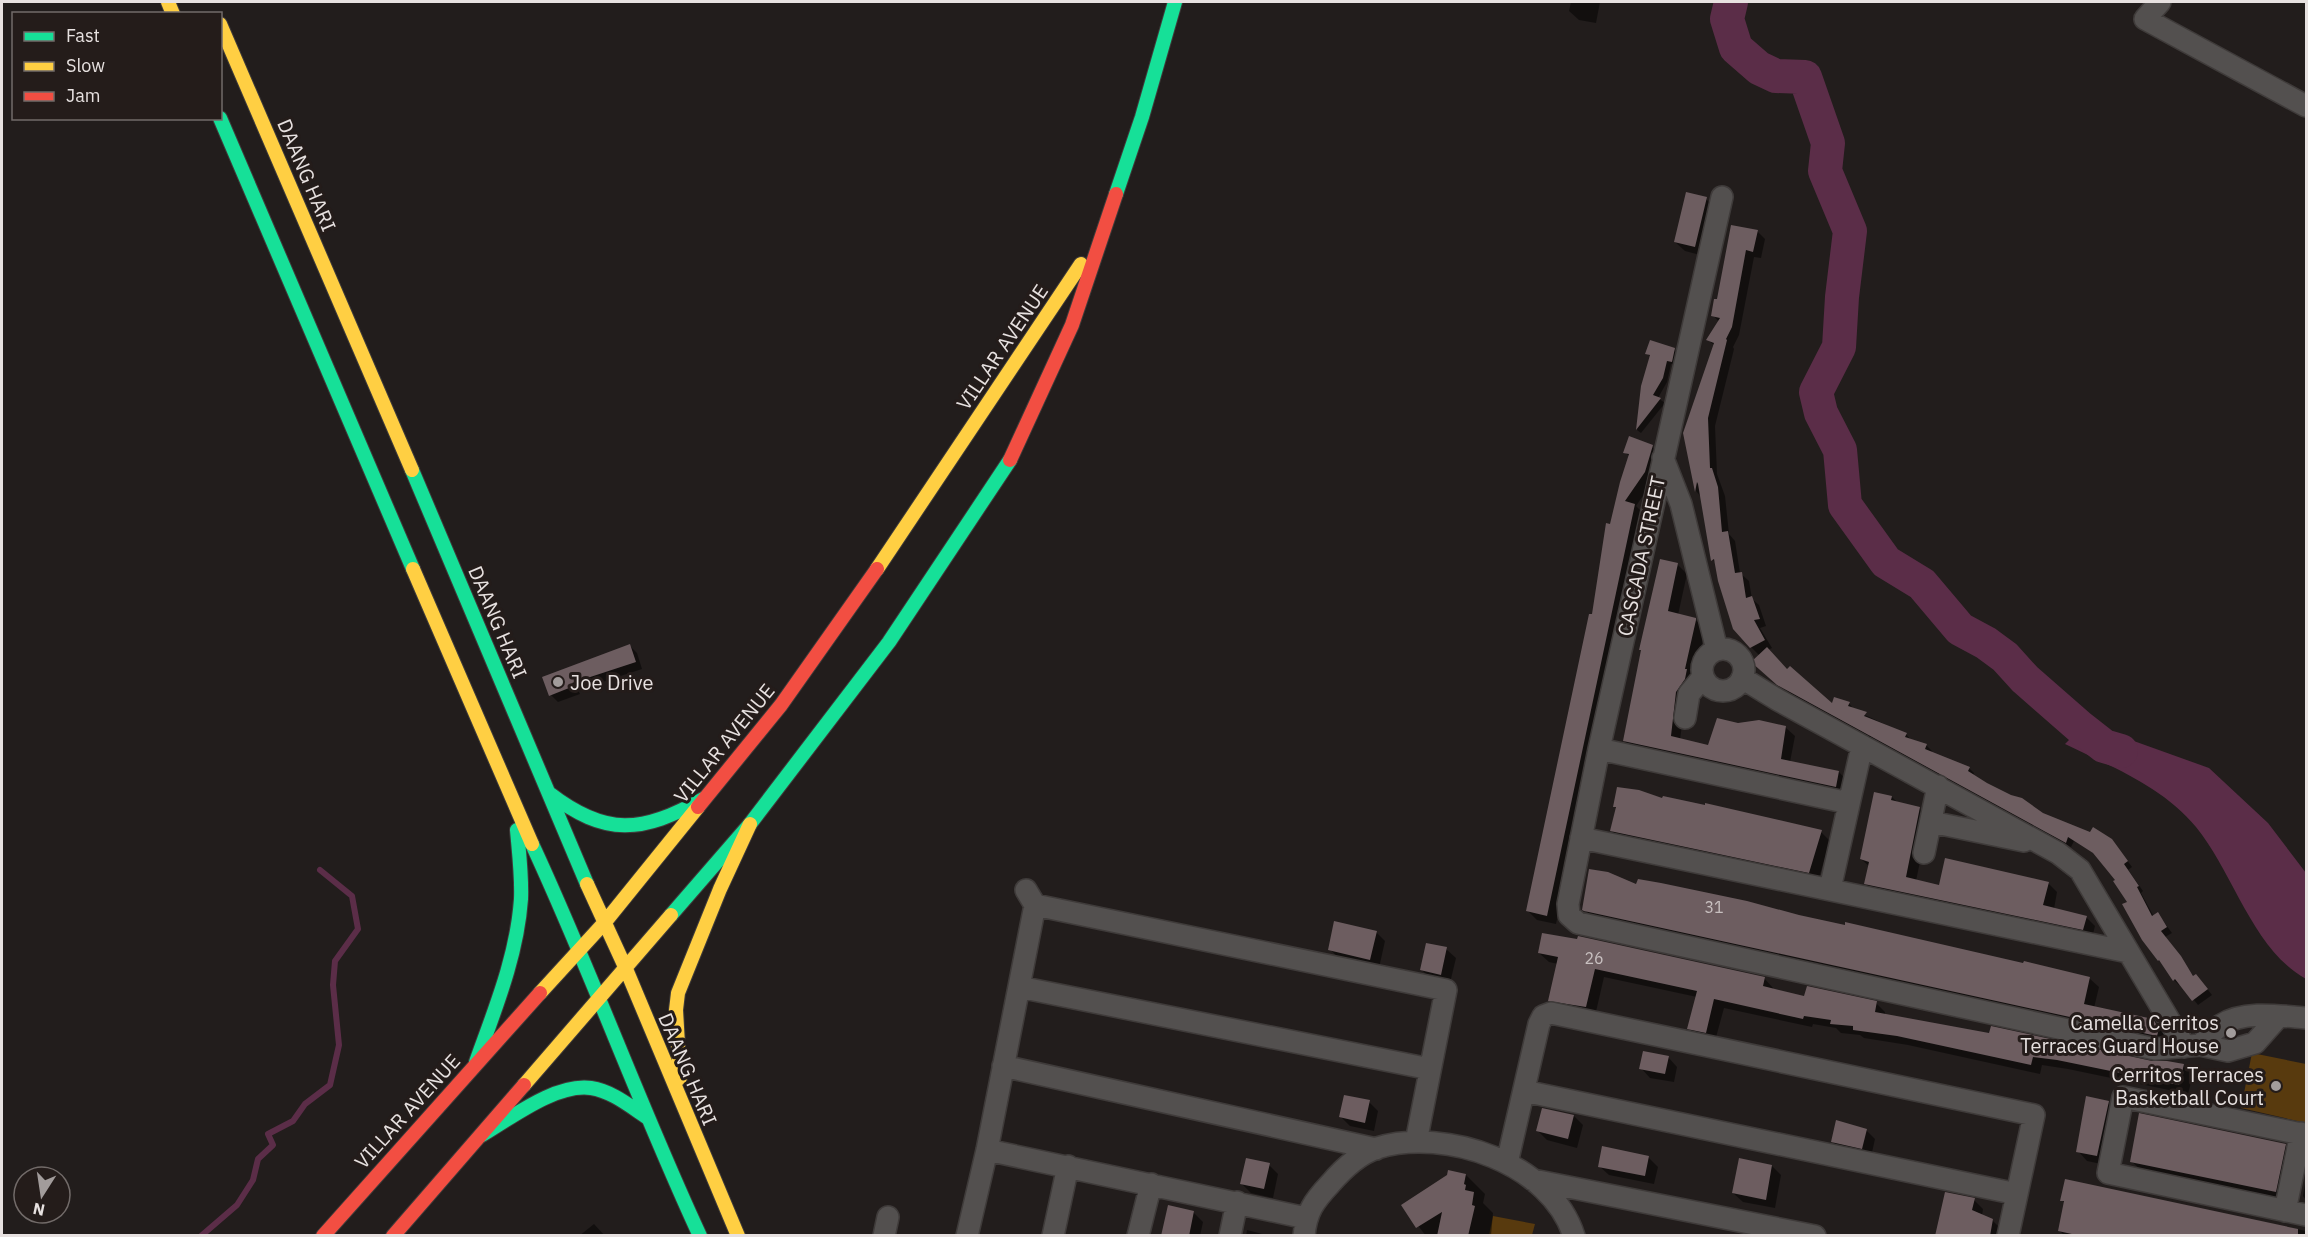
<svg xmlns="http://www.w3.org/2000/svg" width="2308" height="1237" font-family="'IBM Plex Sans',sans-serif">
<rect width="100%" height="100%" fill="#221d1c"/>
<path fill="#583a0e" d="M2252,1053L2306,1064V1123L2241,1108Z
M1493,1216L1535,1224L1532,1235H1489Z"/>
<path fill="#5b2d48" d="M2081,728L2131,740L2209,768L2268,823L2306,873V979C2253,950 2233,872 2196,827C2162,786 2112,767 2065,744Z"/>
<path fill="#0007" d="M1571,2H1600L1596,23L1579,20L1569,11Z
M1706,199L1715,208L1704,256L1685,251L1675,242Z
M1733,227L1757,231L1765,239L1761,258L1754,257L1739,335L1733,347L1734,349L1715,426L1717,474L1725,496L1729,534L1735,541L1740,573L1749,581L1752,599L1759,605L1766,626L1760,628L1772,648L1768,650L1788,671L1832,705L1849,703L1854,710L1906,734L1911,740L1927,746L1932,751L1931,753L1969,768L1974,773L1973,776L2043,814L2117,847L2132,867L2128,870L2143,891L2141,893L2154,917L2158,914L2172,933L2165,937L2194,977L2201,981L2212,995L2198,1005L2181,984L2179,985L2174,980L2117,880L2098,856L2074,841L2071,847L1791,694L1758,667L1760,656L1751,647L1717,564L1713,560L1701,497L1696,491L1684,431L1715,346L1708,340L1719,322L1713,315L1718,301Z
M1674,350L1679,354L1676,365L1671,364L1667,382L1658,398L1665,403L1641,433L1637,430L1642,386L1651,357L1647,353Z
M1652,447L1661,456L1653,481L1636,506L1644,514L1556,924L1537,920L1528,911L1612,526L1630,457L1625,452Z
M1678,565L1687,574L1678,615L1695,619L1705,630L1694,678L1685,702L1680,740L1709,746L1738,724L1785,727L1795,736L1790,762L1839,772L1848,782L1845,796L1634,750L1624,741Z
M630,646L637,653L642,669L578,690L580,694L558,702L551,695Z
M1892,797L1898,803L1919,808L1929,818L1916,881L1940,887L1947,860L2048,883L2057,892L2054,909L2086,917L2095,926L2092,938L1875,893L1866,884L1870,867L1861,859Z
M1663,800L1821,832L1830,841L1818,881L1621,840L1612,831L1617,809L1614,806Z
M1638,886L1846,926L2089,978L2099,987L2094,1008L2153,1020L2168,1039L2165,1045L1595,920L1584,909Z
M1376,932L1385,941L1379,968L1339,959L1330,949Z
M1446,949L1456,958L1450,983L1431,979L1422,970Z
M1539,953L1764,978L1773,988V990L1805,998L1876,1003L1885,1012V1015L2152,1063L2183,1066L2193,1075L2188,1094L2068,1069L2042,1065L2040,1074L1908,1045L1864,1038L1860,1035L1841,1033L1836,1028L1813,1024L1812,1027L1724,1008L1715,1041L1698,1038L1689,1028L1697,997L1604,977L1595,1016L1559,1010L1550,1000L1558,964L1549,962Z
M1668,1057L1677,1067L1674,1082L1650,1078L1641,1068Z
M1369,1102L1378,1111L1374,1131L1350,1126L1341,1117Z
M2108,1103L2117,1112L2106,1165L2087,1161L2078,1151Z
M1574,1116L1583,1125L1577,1148L1547,1140L1538,1131Z
M1866,1130L1875,1139L1871,1157L1842,1151L1833,1142Z
M2285,1145L2294,1155L2285,1201L2141,1170L2131,1161Z
M1648,1157L1658,1167L1654,1184L1609,1175L1599,1166Z
M1269,1165L1278,1174L1273,1198L1251,1193L1242,1184Z
M1772,1166L1781,1175L1775,1208L1743,1202L1733,1193Z
M1466,1175L1485,1194L1483,1203L1493,1213L1491,1236H1426L1403,1206Z
M2306,1177V1200L2303,1196Z
M2066,1181L2306,1231V1236H2065L2059,1230L2065,1203L2062,1200Z
M1974,1200L1983,1209L1982,1216L1992,1220L2002,1230L2001,1236H1936Z
M1193,1212L1203,1222L1200,1236H1163Z
M594,1224L605,1236H579Z
M1247,1230L1270,1236H1246Z"/>
<g fill="none" stroke-linecap="round" stroke-linejoin="round">
<path stroke="#5b2d48" stroke-width="6" d="M201,1236L237,1205L253,1180L258,1159L273,1145L268,1134L293,1121L305,1104L330,1085L339,1045L333,985L335,961L358,929L352,896L320,870"/>
<path stroke="#5b2d48" stroke-width="34" d="M1731,2L1727,19L1736,48L1759,68L1776,76L1805,77L1828,143L1825,171L1850,231L1842,297L1839,347L1816,392L1821,413L1840,450L1845,505L1886,562L1922,584L1960,629L1986,643L2005,657L2025,679L2081,728L2104,746L2121,751"/>
</g>
<path fill="#6d5d60" d="M1686,192L1707,197L1695,247L1674,242Z
M1731,225L1758,230L1753,252L1746,250L1732,327L1726,339L1727,340L1708,418L1710,468H1712L1718,487L1722,532L1728,531L1735,573L1742,572L1746,598L1752,596L1760,619L1754,620L1765,640L1750,648L1733,629L1718,581L1714,559L1711,561L1698,484L1697,482L1695,492L1683,433L1714,343L1706,340L1720,318L1711,316L1714,299H1717Z
M1650,340L1675,348L1672,362L1667,361L1663,378L1653,395L1661,398L1636,430L1641,386L1650,355L1645,354Z
M1629,436L1653,445L1645,472L1625,501L1635,504L1547,916L1526,911L1589,614H1592L1606,523L1610,524L1620,482L1629,454L1623,453Z
M1660,559L1678,563L1668,611L1696,618V620L1685,669H1687L1685,679L1676,692L1671,736L1708,745L1717,718L1738,723L1759,720L1786,726L1781,759L1839,771L1836,787L1623,741L1641,650H1639Z
M630,644L636,662L572,683L574,686L549,696L542,677Z
M1767,647L1787,669L1790,666L1832,703L1834,697L1850,702L1848,706L1867,712L1864,716L1907,733L1905,737L1927,744L1925,749L1970,767L1968,771L1987,783L2011,795L2022,798L2043,813L2090,832L2093,827L2112,839L2128,861L2124,864L2139,886L2137,887L2152,916L2158,912L2167,927L2161,931L2181,956L2193,976L2196,974L2208,989L2192,1001L2175,979L2173,981L2159,960L2158,961L2142,940L2122,904L2127,902L2113,881L2115,880L2093,853L2068,837L2066,843L1777,685L1751,662Z
M1617,787L1639,790L1662,798L1663,796L1705,805V803L1822,830L1809,873L1610,831L1616,807H1613Z
M1874,792L1892,796L1891,800L1920,807L1906,877L1939,885L1945,858L2049,882L2043,905L2087,916L2083,930L1864,884L1869,862L1860,859Z
M1589,869L1608,872L1636,884L1638,879L1661,883L1747,901L1799,915L1845,925V922L2023,963L2024,961L2090,977L2084,1004L2153,1019L2159,1029L2157,1036L1584,911L1582,910Z
M1334,921L1377,931L1370,960L1328,950Z
M1542,933L1577,939L1578,936L1765,977L1763,986L1804,996L1807,986L1877,1001L1875,1012L1989,1033L1991,1026L2152,1061H2167L2184,1064L2179,1085L2057,1060L2033,1057L2031,1065L1897,1036L1853,1030V1026L1830,1024L1831,1020L1804,1016L1803,1019L1714,999L1706,1033L1687,1029L1697,991L1595,969L1586,1007L1548,1001L1558,957L1538,953Z
M1426,943L1447,947L1441,975L1420,970Z
M1643,1051L1669,1056L1665,1074L1639,1069Z
M1344,1095L1370,1100L1365,1123L1339,1117Z
M2086,1096L2109,1101L2097,1156L2076,1152Z
M1542,1108L1574,1115L1568,1139L1536,1131Z
M2139,1113L2286,1144L2276,1192L2130,1162Z
M1836,1120L1867,1129L1862,1149L1831,1142Z
M1602,1146L1649,1156L1645,1176L1598,1167Z
M1246,1158L1270,1163L1264,1189L1240,1184Z
M1739,1158L1772,1165L1766,1200L1732,1193Z
M1448,1170L1466,1174L1464,1184L1466,1185L1465,1190L1474,1192L1472,1205L1475,1206L1468,1236H1437L1442,1212L1416,1228L1401,1205L1447,1175Z
M2065,1179L2298,1229V1236H2081L2058,1231L2064,1201H2060Z
M1945,1192L1975,1198L1972,1210L1993,1219L1990,1236H1935Z
M1168,1205L1194,1211L1189,1236H1161Z"/>
<g fill="none" stroke-linecap="round" stroke-linejoin="round">
<defs>
<path id="street" d="M2160,2L2145,19L2306,106
M1722,197L1599,749L1568,904L1569,915L1578,923L2155,1049L2200,1045L2228,1051L2255,1043L2279,1016
M1663,458L1681,504L1717,650
M1702 670a21 21 0 1 1 42 0a21 21 0 1 1-42 0Z
M1742,678L1778,700L2058,853L2080,870L2185,1047
M1685,718L1689,694L1703,677
M1599,749L1849,803
M1931,822L2024,841
M1581,838L2128,952
M1924,853L1938,786
M1830,889L1862,746
M1035,905L1446,990L1416,1142
M1019,987L1430,1069
M2200,1045C2207,1039 2214,1030 2221,1025C2244,1010 2281,1016 2306,1018
M1003,1066L1376,1149
M1524,1091L2017,1194
M2306,1135L2123,1097L2108,1173L2306,1215
M987,1150L1306,1218
M1507,1163L1539,1024L1543,1016L1551,1013L2034,1115L2008,1236
M1533,1180L1815,1236
M2285,1211L2301,1133
M884,1236L888,1217
M967,1236L987,1150L1035,905L1026,890
M1053,1236L1068,1166
M1138,1236L1151,1184
M1230,1236L1237,1202
M1304,1236C1306,1212 1314,1201 1330,1184C1342,1170 1359,1154 1377,1148C1446,1127 1551,1163 1574,1236"/>
<path id="fast" d="M220,118L413,569
M1116,194L1142,117L1175,2
M412,470L587,884
M549,793C606,837 642,833 703,799
M532,844C592,973 640,1107 700,1236
M671,915L750,824L889,642L1010,460
M476,1062C495,1009 517,956 521,899C522,876 519,853 517,830
M482,1135C511,1118 556,1083 591,1088C612,1091 631,1107 648,1118"/>
<path id="slow" d="M168,2L173,14
M220,24L412,470
M413,569L532,844
M877,569L1081,264
M587,884L626,969L738,1236
M540,993L605,922L698,807
M680,1078L676,1010L678,993L720,889L750,824
M524,1085L671,915"/>
<path id="jam" d="M1010,460L1072,325L1116,194
M698,807L781,705L877,569
M323,1236L540,993
M393,1236L524,1085"/>
</defs>
<use href="#street" stroke="#3f3b3a" stroke-width="24"/>
<use href="#fast" stroke="#3f3b3a" stroke-width="16"/>
<use href="#slow" stroke="#3f3b3a" stroke-width="16"/>
<use href="#jam" stroke="#3f3b3a" stroke-width="16"/>
<use href="#street" stroke="#53504f" stroke-width="21"/>
<use href="#fast" stroke="#16e098" stroke-width="14"/>
<use href="#slow" stroke="#ffcf43" stroke-width="14"/>
<use href="#jam" stroke="#f24e42" stroke-width="14"/>
</g>
<g fill="#a29c9b" stroke="#241c1a" stroke-width="2">
<circle cx="558" cy="682" r="6"/>
<circle cx="2231" cy="1033" r="6"/>
<circle cx="2276" cy="1086" r="6"/>
</g>
<g text-anchor="middle" dominant-baseline="central" stroke-width="6" stroke-linejoin="round" paint-order="stroke">
<g font-size="16" fill="#c8c0c0">
<text x="1714" y="907">31</text>
<text x="1594" y="958">26</text>
</g>
<g font-size="20" fill="#e7e1e0" stroke="#241c1a">
<text transform="translate(307 175) rotate(67)">DAANG HARI</text>
<text transform="translate(1002 347) rotate(-56)">VILLAR AVENUE</text>
<text transform="translate(1641 556) rotate(-78)">CASCADA STREET</text>
<text transform="translate(498 622) rotate(67)">DAANG HARI</text>
<text transform="translate(724 743) rotate(-51)">VILLAR AVENUE</text>
<text transform="translate(688 1069) rotate(67)">DAANG HARI</text>
<text transform="translate(407 1111) rotate(-48)">VILLAR AVENUE</text>
</g>
<g font-size="20" fill="#e7e1e0" stroke="#241c1a" text-anchor="end">
<text x="570" y="682" text-anchor="start">Joe Drive</text>
<text x="2219" y="1022">Camella Cerritos<tspan x="2219" dy="23">Terraces Guard House</tspan></text>
<text x="2264" y="1074">Cerritos Terraces<tspan x="2264" dy="23">Basketball Court</tspan></text>
</g>
</g>
<rect width="2308" height="1237" fill="none" stroke="#e7e1e0" stroke-width="6"/>
<rect x="12" y="12" width="210" height="108" fill="#241c1a" stroke="#726b69" stroke-width="1.5"/>
<rect x="24" y="32" width="30" height="9" fill="#16e098" stroke="#726b69" stroke-width="1.5"/>
<text x="66" y="42" font-size="18" fill="#e7e1e0">Fast</text>
<rect x="24" y="62" width="30" height="9" fill="#ffcf43" stroke="#726b69" stroke-width="1.5"/>
<text x="66" y="72" font-size="18" fill="#e7e1e0">Slow</text>
<rect x="24" y="92" width="30" height="9" fill="#f24e42" stroke="#726b69" stroke-width="1.5"/>
<text x="66" y="102" font-size="18" fill="#e7e1e0">Jam</text>
<g transform="translate(42 1195) rotate(192)"><circle r="28" fill="#241c1a" stroke="#726b69" stroke-width="1.5"/>
<path d="M0-4.5L10 22L0 15L-10 22Z" fill="#a29c9b"/>
<text y="-9" font-size="16" font-weight="bold" text-anchor="middle" fill="#e7e1e0">N</text>
</g>
</svg>
